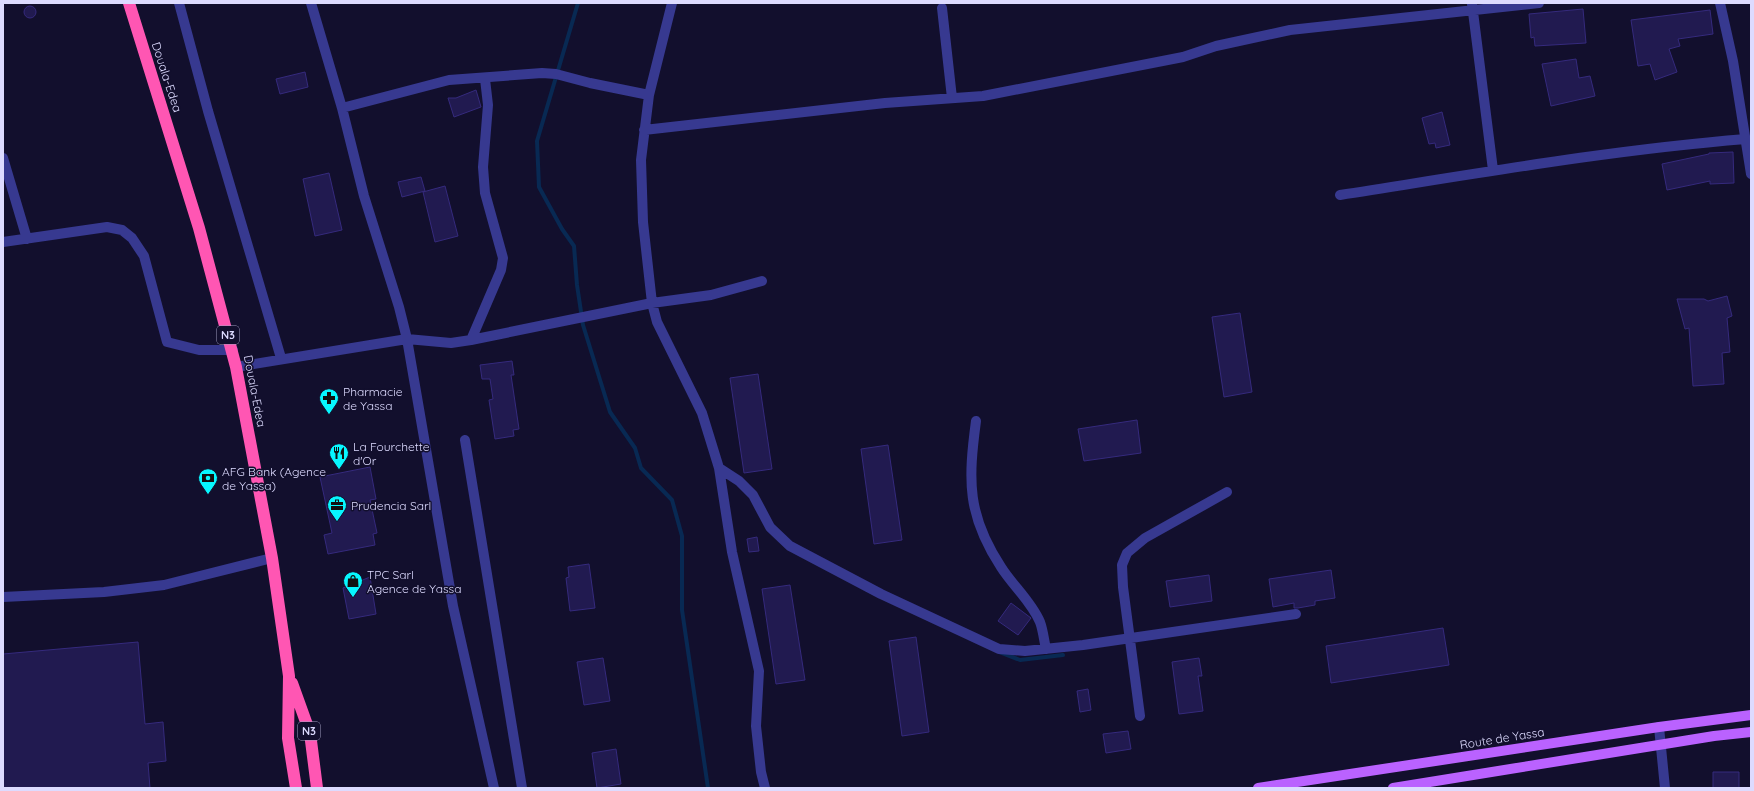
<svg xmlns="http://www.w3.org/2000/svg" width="1754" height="791" font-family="Quicksand,sans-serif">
<rect width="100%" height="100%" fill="#120f2d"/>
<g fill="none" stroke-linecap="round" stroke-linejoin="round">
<path stroke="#082953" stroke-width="4" d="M578,3L537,141L539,187L562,229L574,246L577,285L583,325L610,412L635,448L641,468L672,500L682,536V610L708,788
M999,652L1020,660L1063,655"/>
</g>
<path fill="#211a50" stroke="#352a7d" d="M24 12a6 6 0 1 1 12 0a6 6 0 1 1-12 0Z
M1583,9L1586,43L1535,46L1534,37L1531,38L1529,14Z
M1710,10L1713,34L1678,39L1680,46L1669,49L1677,72L1655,80L1650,64L1638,66L1631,20Z
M1576,59L1579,78L1590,76L1595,96L1551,106L1542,64Z
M305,72L308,87L280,94L276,79Z
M476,90L481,107L454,117L448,98H456Z
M1442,112L1450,145L1436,148L1435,143L1429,144L1422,118Z
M1733,152L1734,183L1710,184V181L1667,190L1662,164L1709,154V153Z
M329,173L342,230L315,236L303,179Z
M421,177L425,191L402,197L398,182Z
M445,186L458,236L435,242L423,192Z
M1727,296L1732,316L1727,318L1730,352L1722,353L1724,384L1693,386L1689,328L1685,329L1677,299H1704L1708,301Z
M1240,313L1252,392L1224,397L1212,317Z
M512,361L514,375H511L519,429L513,430L514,436L495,439L489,400L493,399L490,379H482L480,365Z
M758,374L772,469L744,473L730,378Z
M1137,420L1141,453L1084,461L1078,429Z
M888,445L902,540L874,544L861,449Z
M370,467L376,499L370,500L377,533L373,534L375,545L328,554L324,535L332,533L320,477Z
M757,537L759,551L749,552L747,539Z
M589,564L595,608L570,611L566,578L569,577L568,567Z
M1331,570L1335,598L1315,601V605L1298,608H1294V603L1273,607L1269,579Z
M1209,575L1212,601L1170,607L1166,581Z
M370,577L376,614L349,619L343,588Z
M790,585L805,680L776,684L762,589Z
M1011,603L1031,618L1018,635L998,621Z
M1443,628L1449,665L1331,683L1326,646Z
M916,637L929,732L902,736L889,641Z
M138,642L145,724L163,722L166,761L148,763L150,788H3V654Z
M603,658L610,701L584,705L577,662Z
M1199,658L1202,676H1198L1203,711L1179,714L1172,662Z
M1088,689L1091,710L1080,712L1077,691Z
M1128,731L1131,749L1106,753L1103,734Z
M616,749L621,784L597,788L592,753Z
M1713,772H1739V788H1713Z"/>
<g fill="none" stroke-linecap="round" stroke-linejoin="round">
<path stroke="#373990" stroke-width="10" d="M179,3L208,111L281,358
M311,3L342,108L364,196L399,307L407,339L453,606L494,788
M672,3L649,95L641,160L643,222L652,303L657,322L702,413L719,468L732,552L759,671L756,726L761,772L765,788
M1720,3L1733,61L1751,174
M1472,4L1493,170
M942,8L952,98
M342,108L449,80L542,73L556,74L590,83L649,95
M644,130L885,103L983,96L1183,57L1216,46L1290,30L1539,3
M3,158L27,239
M1340,195C1475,174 1610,150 1746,139
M3,242L107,227L122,230L132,238L144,256L167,342L199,350H233
M471,340L501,270L503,258L485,193L483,167L488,105L485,79
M236,367L407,339L451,343L471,340L652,303L711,295L762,281
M976,421C968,481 967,515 1001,567C1013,586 1031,601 1040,622C1043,630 1044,640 1046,649
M465,440L522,788
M719,468L739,481L753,495L770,527L790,546L881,594L999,649L1025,651L1083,645L1296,614
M3,597L104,592L164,585L272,558
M1140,716L1123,587L1122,565L1127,553L1145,538L1227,492
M1659,727L1665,788"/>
<path stroke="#ba62ff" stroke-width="10" d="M1258,788L1659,727L1751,715
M1393,788L1714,736L1751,732"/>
<path stroke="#ff56b3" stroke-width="12" d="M129,3L199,228L236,367L272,558L289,676L288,738L296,788
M292,683L310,733L317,788"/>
</g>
<defs>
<symbol id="pharmacy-pin" viewBox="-11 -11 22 30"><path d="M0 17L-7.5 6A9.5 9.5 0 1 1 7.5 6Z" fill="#07f7ff" stroke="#120f2d"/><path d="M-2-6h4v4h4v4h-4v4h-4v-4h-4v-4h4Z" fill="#111"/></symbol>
<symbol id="restaurant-pin" viewBox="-11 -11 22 30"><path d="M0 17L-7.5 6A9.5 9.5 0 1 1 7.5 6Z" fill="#07f7ff" stroke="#120f2d"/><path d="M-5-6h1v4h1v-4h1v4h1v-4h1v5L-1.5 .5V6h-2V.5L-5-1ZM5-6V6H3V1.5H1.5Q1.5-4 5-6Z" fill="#111"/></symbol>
<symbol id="bank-pin" viewBox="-11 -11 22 30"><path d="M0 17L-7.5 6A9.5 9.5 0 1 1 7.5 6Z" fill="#07f7ff" stroke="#120f2d"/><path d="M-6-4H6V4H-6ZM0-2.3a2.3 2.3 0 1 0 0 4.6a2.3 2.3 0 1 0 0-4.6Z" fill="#111"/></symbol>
<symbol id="office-pin" viewBox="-11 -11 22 30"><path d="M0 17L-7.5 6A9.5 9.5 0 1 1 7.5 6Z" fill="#07f7ff" stroke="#120f2d"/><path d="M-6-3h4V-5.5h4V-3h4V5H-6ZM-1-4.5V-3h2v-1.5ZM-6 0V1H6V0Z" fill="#111"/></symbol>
<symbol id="shop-pin" viewBox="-11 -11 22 30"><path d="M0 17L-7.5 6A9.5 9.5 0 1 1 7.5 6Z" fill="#07f7ff" stroke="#120f2d"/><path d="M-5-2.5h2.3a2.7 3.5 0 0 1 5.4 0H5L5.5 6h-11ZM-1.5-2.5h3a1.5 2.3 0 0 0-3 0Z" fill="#111"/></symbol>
</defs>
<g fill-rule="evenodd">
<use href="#pharmacy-pin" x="318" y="387" width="22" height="30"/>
<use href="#restaurant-pin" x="328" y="442" width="22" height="30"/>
<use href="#bank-pin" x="197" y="467" width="22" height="30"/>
<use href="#office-pin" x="326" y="494" width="22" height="30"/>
<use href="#shop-pin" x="342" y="570" width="22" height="30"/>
</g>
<g text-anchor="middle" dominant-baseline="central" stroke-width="3" stroke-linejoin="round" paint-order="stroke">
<g fill="#120f2d" stroke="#a09ec0" stroke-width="1">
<rect x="217" y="326" width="22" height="18" rx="3"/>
<rect x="298" y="722" width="22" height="18" rx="3"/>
</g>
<g font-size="11" font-weight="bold" fill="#dddbff">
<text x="228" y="335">N3</text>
<text x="309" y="731">N3</text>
</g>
<g font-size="12" fill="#dddbff" stroke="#120f2d">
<text transform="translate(167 77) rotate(72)">Douala-Edea</text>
<text transform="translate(255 391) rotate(79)">Douala-Edea</text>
<text transform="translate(1502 738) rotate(-9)">Route de Yassa</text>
</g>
<g font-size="12" fill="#dddbff" stroke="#120f2d" text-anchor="start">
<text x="343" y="391">Pharmacie<tspan x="343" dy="14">de Yassa</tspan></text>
<text x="353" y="446">La Fourchette<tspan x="353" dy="14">d'Or</tspan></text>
<text x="222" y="471">AFG Bank (Agence<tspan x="222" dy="14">de Yassa)</tspan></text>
<text x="351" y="505">Prudencia Sarl</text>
<text x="367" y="574">TPC Sarl<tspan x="367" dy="14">Agence de Yassa</tspan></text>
</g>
</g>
<rect width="1754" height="791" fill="none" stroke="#dddbff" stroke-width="8"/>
</svg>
